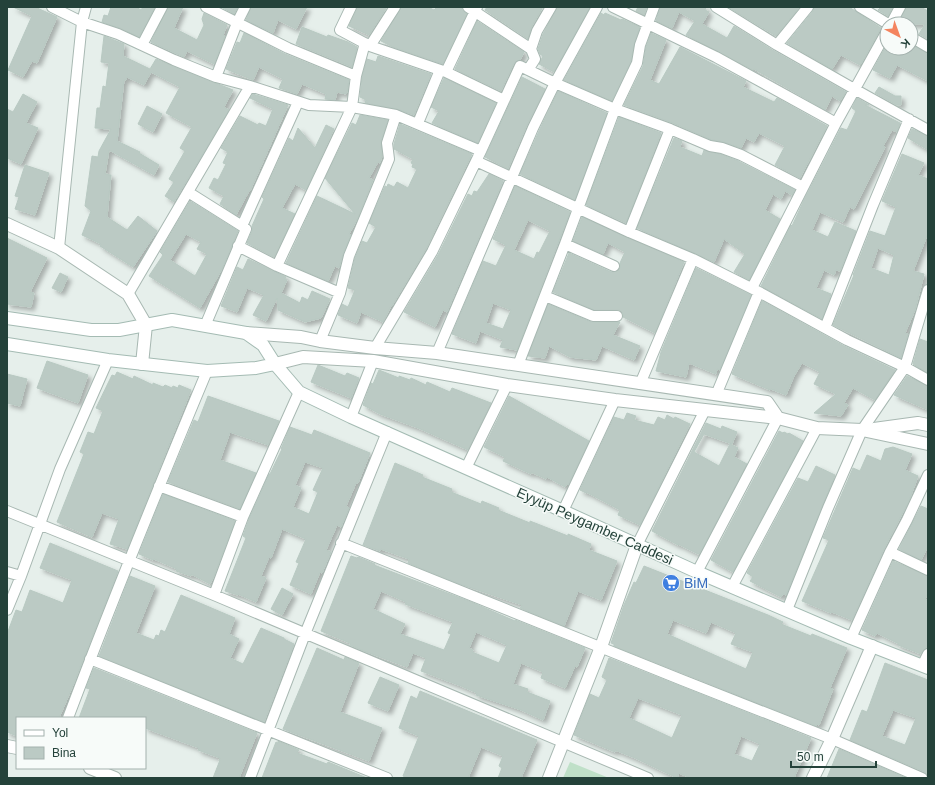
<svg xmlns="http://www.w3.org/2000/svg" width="935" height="785" font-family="Arial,sans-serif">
<defs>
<filter id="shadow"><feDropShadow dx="3.5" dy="3.5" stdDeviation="2" flood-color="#0004"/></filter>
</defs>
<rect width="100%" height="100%" fill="#e6efeb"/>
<path fill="#bfe0c8" d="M570,762L609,778H563Z"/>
<path fill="#bbcac4" stroke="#b8c9c2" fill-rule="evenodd" filter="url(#shadow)" d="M13,7H35L57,17L37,63L32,61L23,77L8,70L32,16Z
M111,7H136L141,10L143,7H155L139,37L120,28L102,22L104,15L108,16Z
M168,7H183L174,28L197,40L204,25L202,19L204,13L227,25L223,35L225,36L214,64L187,51L184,57L151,42Z
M221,7H238L234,14Z
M251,7H307L296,29L278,20L273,33L246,20Z
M357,7H387L369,35L349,26Z
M401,7H428L434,10L437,7H462V10L467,14L443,64L393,47L381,41Z
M487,7H543L531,28L528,39L485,10Z
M557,7H590L554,72L539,64L543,56L540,54L538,49L543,34Z
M638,7H647L644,15L636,11Z
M660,7H706L705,10L709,12L702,24L727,38L734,26L774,51L846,92L840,101L832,96L825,110L754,69L753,70L686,35L695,21L679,12L672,28L656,21Z
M728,7H800L776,36Z
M814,7H849L881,28L861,64L860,65L841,55L832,69L787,43L813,11Z
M881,7H893L888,16L878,10Z
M906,7H921L928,11V39L919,34L925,24H898Z
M601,13L604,15L605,13L621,20L622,19L640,27L634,44L631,61L612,101L564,80Z
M477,21L524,52L520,60L514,63L501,91L455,69Z
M302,27L327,37L328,35L348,42L357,47L352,67L296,44Z
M244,33L285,54L349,80L347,93L346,94L337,92L335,100L325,99L326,94L302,84L297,94L279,88L283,79L259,67L253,80L226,69L237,42L240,43Z
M651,33L666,40L650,80L659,84L680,47L746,81L743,87L774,102L777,98L827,126L800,178L775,165L785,146L759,133L754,142L746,138L741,148L724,142L712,140L673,123L624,105L643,66L646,47Z
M104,36L124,44L123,56L150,69L156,59L233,90L224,107L229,110L174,202L165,196L174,182L169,179L185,151L180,148L192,127L166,113L180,87L151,72L144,85L127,77L126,80H124L117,141L140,152L139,153L159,165L154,175L109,150L105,174L111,175L107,217L127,230L138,216L157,231L133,267L100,246L101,244L82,235L91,211L85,206L92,156L98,157L99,151L111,129L95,128L97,108H100L103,86L106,87L109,63L101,62Z
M887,44V48H911L912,45L928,53V81L897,65L890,78L873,70Z
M378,56L431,74L414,115L397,109L365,103L366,100L360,97L362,77L367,59L376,62Z
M522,77L545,89L527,125L508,169L485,157Z
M444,78L496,103L478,143L432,123L439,111L431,107Z
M879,87L895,96H901V105H897L875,93Z
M558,91L607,113L575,200L520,174L539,131Z
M23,94L37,102L26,123L38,128L21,164L7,158V109L13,112Z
M253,94L288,105L250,191H249L236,215L220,204L224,196L209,188L214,178L218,180L226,164L223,163L228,152L221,148L240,116L258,125L259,123L266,126L273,109L250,98Z
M857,98L869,105H865L900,123L897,132L892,130L883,146L885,147L854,209L850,207L843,222L820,212L812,230L828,237L835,222L856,231L840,271L836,270L834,275L824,270L816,288L831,294L822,319L761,286L791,225L792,226L804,200L841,128L847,130L856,111L852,108Z
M147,106L162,114L153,132L138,124Z
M360,115L388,120L381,141L382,156L380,163L378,162L369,178L373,180L358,218L349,234L351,235L343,254L339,268L335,266L328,281L286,263L317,196L355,214L325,178L352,123L356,125Z
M619,117L661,133L626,223L586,205Z
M400,124L472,154L426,249L392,306H391L383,322L361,312L357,323L338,315L342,304L348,307L355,290L348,288L355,258L362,241L367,243L376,227L369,223L385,186L387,187L388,184L394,187L397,182L408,188L417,169L412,167L413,164L411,163L413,159L394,149V144Z
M326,125L334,129L306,190L295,184L282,208L295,214L274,257L247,243L252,231V226L264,199L262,197L289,138L293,141L298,128L315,148Z
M912,129L928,136V150L908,138Z
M674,138L682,141L680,147L702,156L704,150L720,154L738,161L795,190L792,195L785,191L781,199L773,194L765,210L780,219L749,280L734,272L745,254L724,239L714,262L637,228Z
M902,154L924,163L918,175L928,179V233L913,271L924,274L915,310L905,333L908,334L901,358L833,325L854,275H853L870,231L885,236L896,207L882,201ZM878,248L894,255L889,275L871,268Z
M25,165L49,173L35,215L15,209L19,197L15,196Z
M489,174L503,181L447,312L443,310L435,327L404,312L438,255L468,194L472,196L474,191L477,192Z
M515,186L570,212L517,350L500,347L503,340L480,331L476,343L452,334L483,261L496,266L506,245L493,239ZM528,220L550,231L539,253L537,252L534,259L514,250ZM493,303L511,310L503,329L486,323Z
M190,201L238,231L222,269L200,308L149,276L163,255L160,252ZM186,234L201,242L197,249L207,254L195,276L170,260Z
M582,217L684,262L655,333L623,317V313L620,310H594L553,292L569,253L611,272L617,271L620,268V263L625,252L608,243L603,254L573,241Z
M7,238L47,258L30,292L34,293L31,307L7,304Z
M248,259L286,277L285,279L287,280L281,293L300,303L302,297L308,300L312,291L330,299L321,318L305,322L278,310L277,298L266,321L253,315L264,295L247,288L237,312L221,306L237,267L243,270Z
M696,268L751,295L720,370L717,369L716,374L689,363L686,377L656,371L661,352Z
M60,273L68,277L61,292L52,288Z
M762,301L844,346L895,370L875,400L853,388L844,403L848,405L841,416L814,413L836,394L814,384L820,372L802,363L794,376L786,395L771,389L770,390L732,374Z
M548,304L591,322H620L613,335L640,346L634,360L602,346L596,360L570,357L549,346L545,358L528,356Z
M920,339L928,342V373L913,364Z
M47,361L88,375L78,403L37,388Z
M318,365L345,376L347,373L359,378L351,398L311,382Z
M379,370L399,378V376L410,380L411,378L426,385L427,382L450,392L452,388L491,403L468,450L418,428L380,414L363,405L371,383L373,384Z
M117,372L133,379L134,376L153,385V383L163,387L165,385L172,388L173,386L178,388L179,385L191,390L127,549L110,544L119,519L102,513L92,537L57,522L84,454L80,452L88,432L94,434L103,411L96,408L112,375L115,376Z
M7,374L27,379L20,406L7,403Z
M907,376L928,386V410L894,395Z
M208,396L279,421L268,445L230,432L220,460L256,473L240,509L168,482L194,420L198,422Z
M509,396L589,441L568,485L567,484L565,487L547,477L546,479L531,472V474L503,461L505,457L484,447Z
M627,413L636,416L634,420L654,425L658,417L665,420L667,415L674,419L675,417L690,424L640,525L618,515L620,510L586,492V493L580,490L614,417L624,420Z
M706,423L721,429L722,426L737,432L732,444L704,434L694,452L719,466L730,444L738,448L734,457L747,464L700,553L698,554L678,544V545L652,531Z
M290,427L312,435L314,430L370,453L358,483H356L346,506L349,508L341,527L337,525L326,550L331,552L322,573L320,572L311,594L290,585L299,563L296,562L306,539L282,529L271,558L269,557L261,576L266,578L256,602L238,594V595L225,591L246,538L243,536L249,519L269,474H270L282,449H281ZM305,462L323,468L313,490L318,492L309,514L293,507L301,488L295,485Z
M779,431L783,433L784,432L788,434L789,433L803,441L733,572L711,560Z
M893,447L912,454L905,470L918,476L909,501L884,549L852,620L832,612L831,613L802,601L829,540L823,538L853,468L860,471L867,455L881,461L885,449Z
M395,463L423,475L422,477L452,489L451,492L481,504L482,501L499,508L498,510L530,523V521L568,536V534L591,544L589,550L617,561L601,600L578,591L564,626L520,608L522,605L457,583L408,563L409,559L381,549L380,551L363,545Z
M816,466L835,475L786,595L783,594L781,597L750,581L753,577L747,573L798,478L808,482Z
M163,494L235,521L214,576L210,584L191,574V576L176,571L177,569L154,559L153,560L139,554Z
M921,506L928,509V546L921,560L899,549Z
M50,543L118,571L74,683L59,718H17V736L7,732V634L16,610L22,612L30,590L63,603L72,580L40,568Z
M351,556L357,558L358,557L375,564L374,565L471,602L515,621V620L585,648L577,667L575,666L565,688L541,678L543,672L521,663L513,684L528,689L527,692L550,701L543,720L521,710L476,695L477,693L461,686L421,671L426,658L413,653L407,667L364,651L350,645V643L345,641L321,631ZM381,591L406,602L405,604L453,622L448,633L451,634L444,650L400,634L405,624L373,609ZM476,632L507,645L499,663L472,652L473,650L469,648Z
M893,561L928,576V593L925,599L928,601V645L921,654L898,645L899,644L877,633L875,636L862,630Z
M644,566L768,615L783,622L781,624L811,636L812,634L847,648L830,688L833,689L819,725L817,724L816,726L614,646V644L611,643L624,605L634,582L636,583ZM673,620L706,633L711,622L736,633L731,644L753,652L746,669L667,634Z
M130,576L155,586L136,633L154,640L156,635L159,636L161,630L165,632L181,595L235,618L229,634L239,639L230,658L243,664L261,628L284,638V639L294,644L264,722L99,656Z
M282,588L293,594L282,615L271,609Z
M317,648L344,660L345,657L359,663L340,712L382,728L369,761L283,729Z
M609,658L811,738L794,778H690L679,773L677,778L635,758L615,750V752L574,735L590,694L599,698L607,680L602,677ZM638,698L682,715L672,738L629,718ZM741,736L760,744L752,761L734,754Z
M885,663L928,680V776L925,772L850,740L862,710L867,712ZM893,710L916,718L905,745L882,736Z
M94,668L257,733L239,778H213L220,760H219L220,758L198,750L199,748L145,728V718H79L90,689L86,688Z
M380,677L399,685L388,711L368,703Z
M420,691L537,740L521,778H498L502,768L499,766L503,756L481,747L468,778H408L403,776L419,736L399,728L411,696L417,699Z
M278,741L299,750L297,753L327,764L328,762L367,778H262L276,742L278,743Z
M839,749L906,778H827Z"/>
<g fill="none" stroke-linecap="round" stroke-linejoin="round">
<defs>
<path id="minor" d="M52,7L82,22L118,34L174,60L216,77L250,86L128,294
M206,7L288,48L356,76
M351,7L340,30L370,46L446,72L504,100
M468,7L531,49
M613,7L716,57L836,123
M716,7L777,45L856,90L928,130
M860,7L888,24
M891,24L900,7
M911,37L928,47
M142,45L162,7
M777,45L808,7
M370,46L395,7
M528,70L535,59L531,49L537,31L551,7
M446,72L477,7
M216,77L237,23L245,7
M250,86L309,105L352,107L356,76L365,43
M418,123L440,70
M476,161L629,232L693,259L759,292L847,340L905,367L928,380
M188,192L242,226
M629,232L670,129
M565,244L614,266
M238,246L277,266L340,293
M59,248L82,22L86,7
M277,266L352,107L396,115L481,151
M752,288L836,123L887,31
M545,296L593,316H617
M205,326L246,229L242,226L298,102
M825,328L873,205L909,119
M320,341L340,293L349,256L389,159L387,143L396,115
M375,348L432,252L481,151L520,66L555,83L615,109L670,129L710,146L722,148L741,155L803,187
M437,353L533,128L555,83L597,7
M518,365L565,244L615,109L637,63L640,45L654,7
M640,384L693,259
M716,395L759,292
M351,417L373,361
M466,468L507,385
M159,486L243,517
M7,511L214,595L648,778
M563,511L615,400
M341,543L682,680L832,739L922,778
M637,545L705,410
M890,552L928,570
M7,572L21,576
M697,572L778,418
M732,587L817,428
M214,595L243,517L299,392
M7,610L21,576L60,469L108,360
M787,610L828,508L862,430L905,367L928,290
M851,638L890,552L907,520L928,475
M90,659L387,778
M922,666L928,654
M68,718C112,601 159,486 207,371
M250,778L305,634L387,432"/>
<path id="tertiary" d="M7,224L59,248L128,294L146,325L142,364
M246,333L301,337L320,341L375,348L437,353L767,402L778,418
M275,364L303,357L373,361L507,385L615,400L778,418L817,428L862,430L928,444
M874,429L918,423L928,425
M7,746L17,748
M90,768L115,778
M549,778L601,647L637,545
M813,778L832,739L872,646"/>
<path id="secondary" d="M7,318L91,330H119L172,320L246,333L263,345L275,364L299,392L351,417L563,511L697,572L851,638L928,668
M7,344L108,360L207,371L256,368L275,364"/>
</defs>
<use href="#minor" stroke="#a8b8b2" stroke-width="12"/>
<use href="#tertiary" stroke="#a8b8b2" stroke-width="14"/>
<use href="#secondary" stroke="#a4bbb3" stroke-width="14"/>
<use href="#minor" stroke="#fff" stroke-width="10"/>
<use href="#tertiary" stroke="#fff" stroke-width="12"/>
<use href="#secondary" stroke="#fff" stroke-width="12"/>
</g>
<defs>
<symbol id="supermarket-disc" viewBox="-11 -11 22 22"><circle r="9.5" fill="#3f7fe0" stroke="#f7fbf9"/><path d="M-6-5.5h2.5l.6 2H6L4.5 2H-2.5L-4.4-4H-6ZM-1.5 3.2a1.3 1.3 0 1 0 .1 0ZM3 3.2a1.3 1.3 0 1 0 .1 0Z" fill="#fff"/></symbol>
</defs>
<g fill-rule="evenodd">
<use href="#supermarket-disc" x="661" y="573" width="20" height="20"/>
</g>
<g text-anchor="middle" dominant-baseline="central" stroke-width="3" stroke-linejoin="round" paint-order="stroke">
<g font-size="14" fill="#24423a" stroke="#f7fbf9">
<text transform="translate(595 526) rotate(24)">Eyyüp Peygamber Caddesi</text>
</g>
<g font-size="14" fill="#366cbe" stroke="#f7fbf9" text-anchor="start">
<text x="684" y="583">BiM</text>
</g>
</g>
<rect width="935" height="785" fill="none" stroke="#24423a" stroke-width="16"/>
<rect x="16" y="717" width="130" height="52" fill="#f7fbf9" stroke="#a3b1ad"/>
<rect x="24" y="730" width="20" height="6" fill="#ffffff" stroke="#a3b1ad"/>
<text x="52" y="737" font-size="12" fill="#24423a">Yol</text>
<rect x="24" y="747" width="20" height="12" fill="#bbcac4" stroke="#a3b1ad"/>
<text x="52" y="757" font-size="12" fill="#24423a">Bina</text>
<g transform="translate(899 36) rotate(139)"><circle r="19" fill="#f7fbf9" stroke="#a3b1ad"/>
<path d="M0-3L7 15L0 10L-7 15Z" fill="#f4845f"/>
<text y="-6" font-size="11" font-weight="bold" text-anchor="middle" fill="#24423a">K</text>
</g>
<path d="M791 761v6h85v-6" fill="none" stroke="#24423a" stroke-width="2"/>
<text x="797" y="761" font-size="12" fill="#24423a" stroke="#f7fbf9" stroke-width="3" paint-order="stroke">50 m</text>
</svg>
